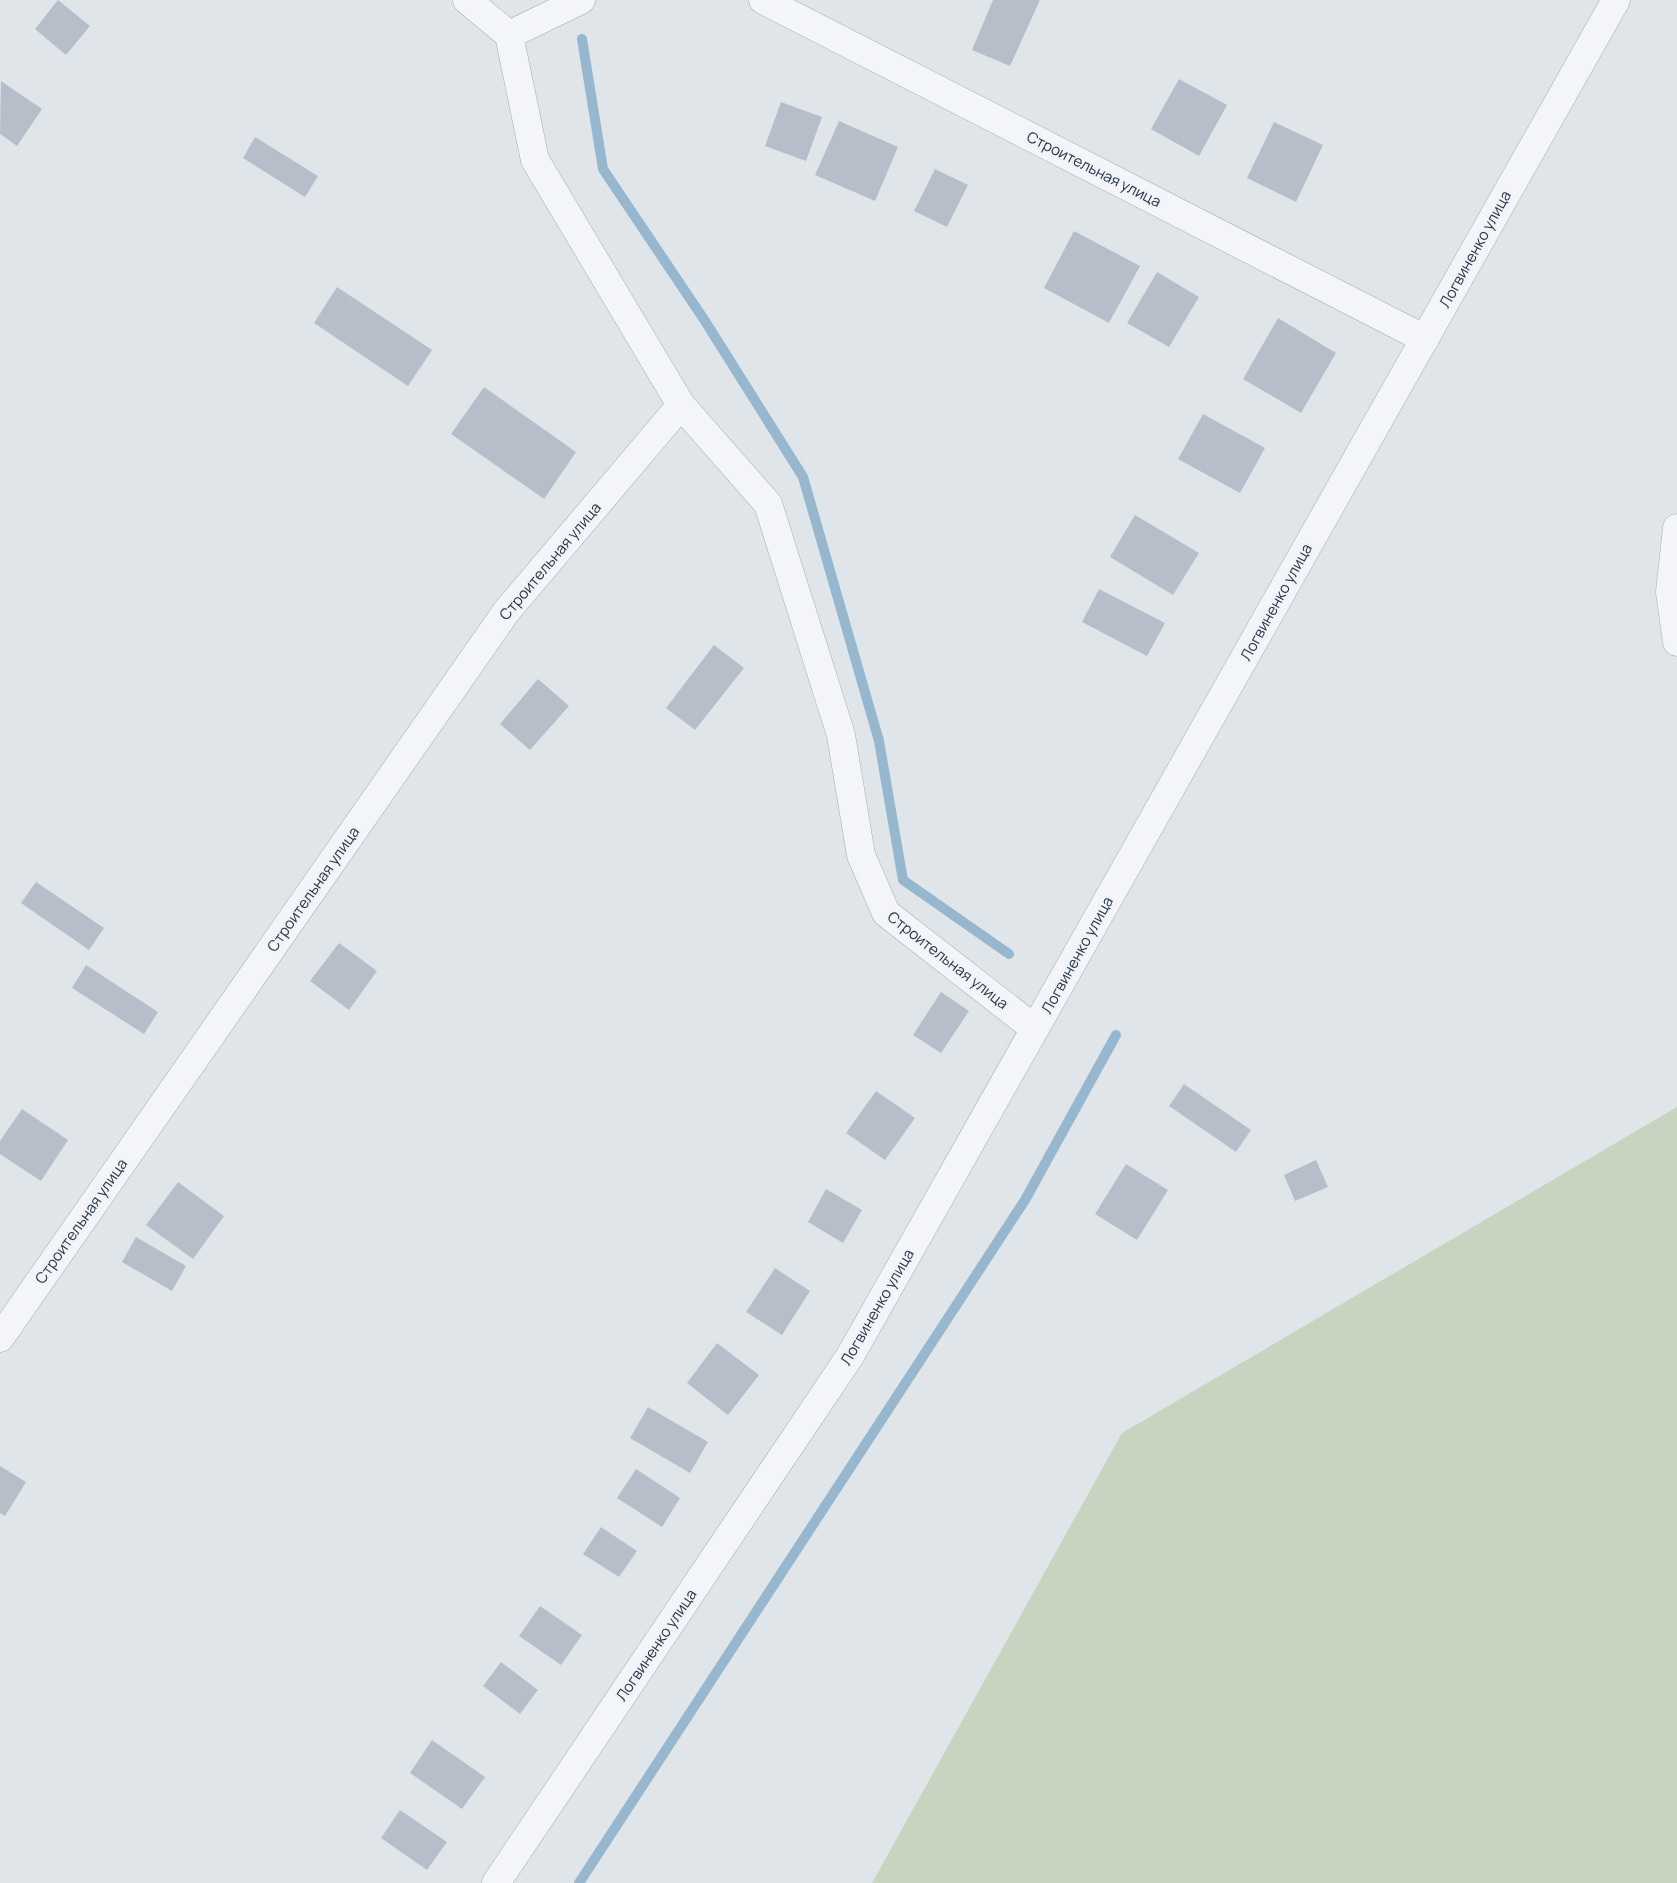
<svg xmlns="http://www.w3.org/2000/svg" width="1677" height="1883" font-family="Manrope,sans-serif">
<rect width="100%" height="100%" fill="#e0e5ea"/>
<path fill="#c7d5c0" d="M1677,1107V1883H872L1122,1433Z"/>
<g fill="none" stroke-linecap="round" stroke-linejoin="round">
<path stroke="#97b7ce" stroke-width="10" d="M582,39L603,169L705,321L803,477L879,741L903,880L1009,954
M579,1883L1025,1200L1116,1035"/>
</g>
<path fill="#b6bfc9" d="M58,0L90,26L66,55L35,29Z
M993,0H1040L1010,66L972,50Z
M1179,79L1227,105L1199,156L1151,129Z
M1,81L42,109L17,146L0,134Z
M781,102L822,117L806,161L765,146Z
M839,121L898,147L875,201L815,175Z
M1274,122L1323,145L1296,202L1247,178Z
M255,137L318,176L305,197L243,158Z
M935,169L968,185L947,227L914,211Z
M1074,231L1140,266L1109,323L1044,288Z
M1157,272L1199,297L1169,347L1127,323Z
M337,287L432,350L408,386L314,323Z
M1278,318L1336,353L1301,413L1243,379Z
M484,387L576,452L544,499L451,434Z
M1203,414L1265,448L1240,493L1178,459Z
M1135,515L1199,553L1173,595L1110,557Z
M1099,589L1165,623L1147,656L1082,622Z
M714,645L744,668L695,730L666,708Z
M538,679L569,706L530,750L500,724Z
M36,882L104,928L89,950L21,903Z
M339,943L377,971L349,1010L310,981Z
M86,965L158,1012L144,1034L72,988Z
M941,992L969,1011L941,1053L913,1035Z
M1184,1084L1251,1130L1236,1152L1169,1106Z
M876,1091L915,1118L885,1160L846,1133Z
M22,1109L68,1140L41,1181L0,1154V1141Z
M1316,1160L1328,1187L1295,1201L1284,1175Z
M1126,1164L1168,1190L1137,1240L1095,1214Z
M178,1182L224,1216L193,1259L146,1225Z
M826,1189L862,1210L843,1243L808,1222Z
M136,1237L186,1266L172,1291L122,1262Z
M775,1268L810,1291L782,1335L746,1312Z
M717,1343L759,1375L728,1415L687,1383Z
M648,1407L708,1442L690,1473L630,1438Z
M0,1466L26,1482L5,1516L0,1513Z
M636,1469L680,1498L662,1527L617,1498Z
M601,1527L637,1551L619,1577L583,1554Z
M540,1606L582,1635L561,1665L519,1636Z
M501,1662L538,1690L520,1714L483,1686Z
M432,1740L485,1777L462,1809L410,1773Z
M400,1810L447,1842L427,1870L381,1838Z"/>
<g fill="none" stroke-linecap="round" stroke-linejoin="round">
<defs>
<path id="minor" d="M467,0L509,35L535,160L681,405
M763,0L1425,339
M509,35L581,0
M1677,528L1670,592L1677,642
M0,1338L506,612L681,405L768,504L841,735L861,855L886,913L1035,1029
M496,1883L850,1356L1616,0"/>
</defs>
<use href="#minor" stroke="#a4acb5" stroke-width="29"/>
<use href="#minor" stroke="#f3f5f8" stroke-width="28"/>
</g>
<g text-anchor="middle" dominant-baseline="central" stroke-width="5" stroke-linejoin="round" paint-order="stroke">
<g font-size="15" fill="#263444" stroke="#f0f4f8">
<text transform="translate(1094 169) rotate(27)">Строительная улица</text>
<text transform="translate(1475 249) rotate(-61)">Логвиненко улица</text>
<text transform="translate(550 561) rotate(-50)">Строительная улица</text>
<text transform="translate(1276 602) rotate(-61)">Логвиненко улица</text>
<text transform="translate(313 889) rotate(-55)">Строительная улица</text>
<text transform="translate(1077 955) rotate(-61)">Логвиненко улица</text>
<text transform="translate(948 960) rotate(38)">Строительная улица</text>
<text transform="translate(81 1221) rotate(-55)">Строительная улица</text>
<text transform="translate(877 1307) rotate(-60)">Логвиненко улица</text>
<text transform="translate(656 1645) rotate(-56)">Логвиненко улица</text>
</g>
</g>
</svg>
